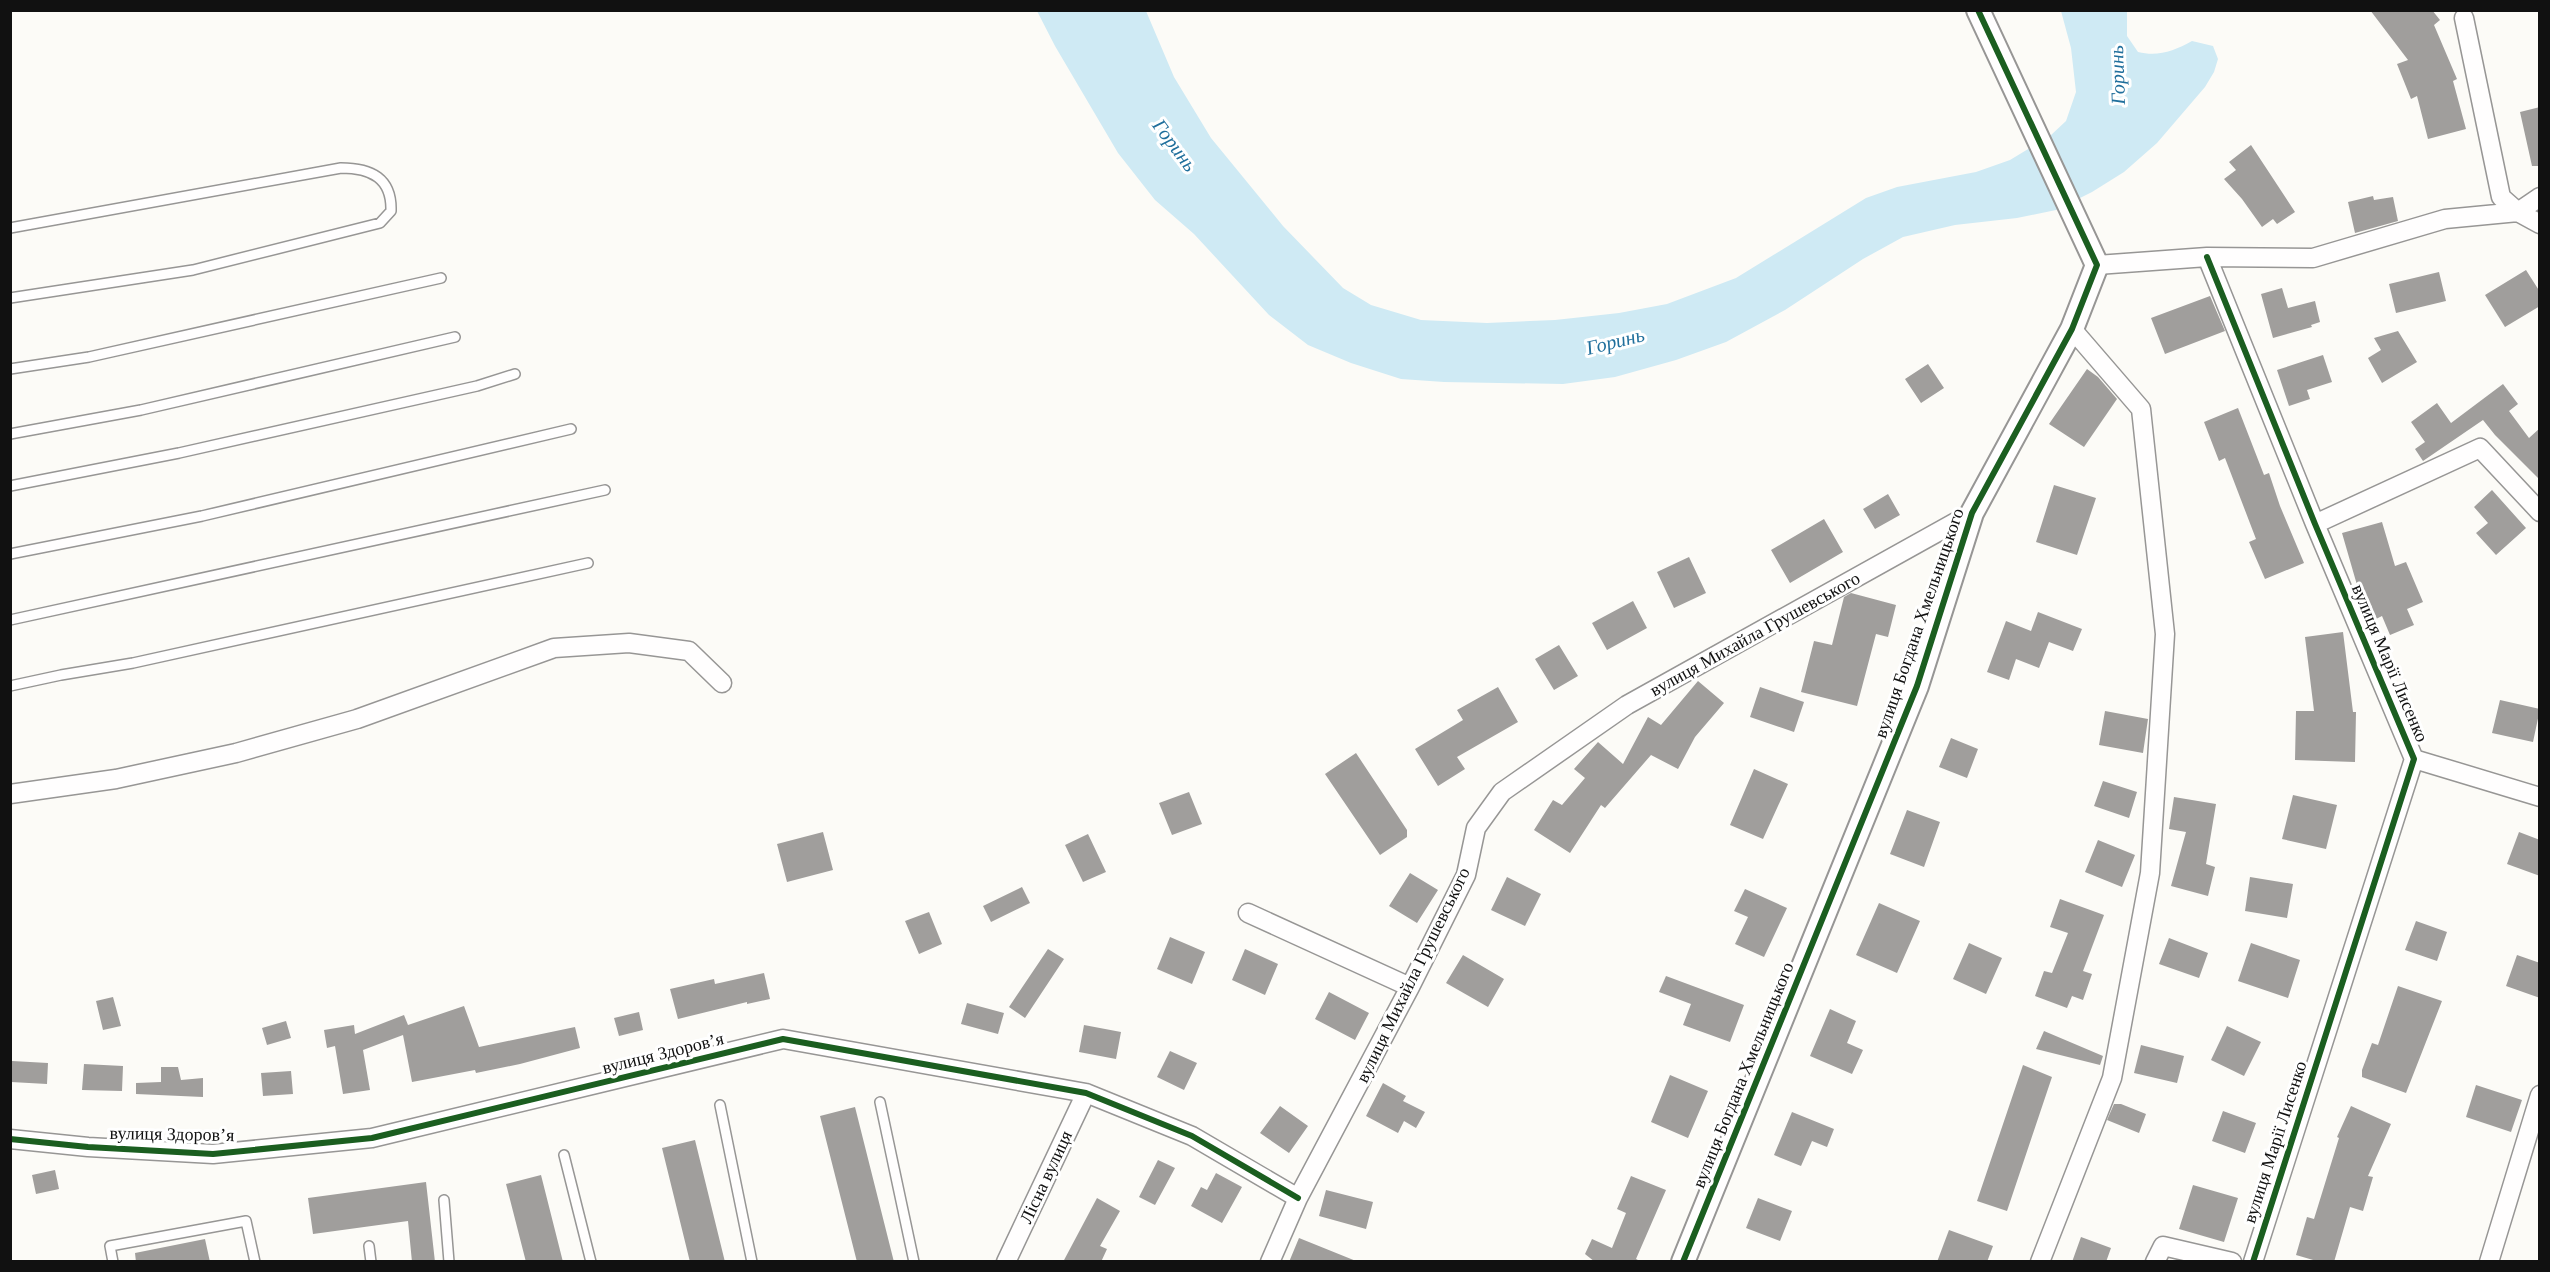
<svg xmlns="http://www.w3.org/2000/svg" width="2550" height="1272" font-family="'Times New Roman',serif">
<rect width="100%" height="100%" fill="#fcfbf7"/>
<path fill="#cfeaf4" d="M1037,11H1146L1174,77L1211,138L1283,226L1343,288L1371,305L1421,320L1487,323L1555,320L1619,313L1667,304L1736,278L1866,198L1897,187L1976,172L2010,160L2050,136L2066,121L2076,92L2071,48L2061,11H2127V36L2138,52C2158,57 2174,51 2192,41L2213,46L2218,59L2214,72L2205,87L2157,143L2124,172L2092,192L2056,210L2017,218L1955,225L1903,237L1863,259L1785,310L1726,342L1676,360L1615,377L1563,384L1444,382L1401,379L1351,363L1308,345L1269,315L1194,234L1155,200L1118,153L1055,46Z"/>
<path fill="#a09e9c" d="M2370,10H2432L2440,20L2434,25L2457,79L2453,81L2466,129L2428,139L2417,96L2411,99L2397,64L2408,60Z
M2540,107V166H2532L2520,112Z
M2251,145L2295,212L2277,224L2273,219L2262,227L2242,199L2224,179L2236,170L2229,162Z
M2373,196L2374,200L2393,197L2398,221L2355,233L2348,202Z
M2526,270L2540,292V306L2505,327L2485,295Z
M2439,272L2446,301L2396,313L2389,284Z
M2282,288L2288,308L2315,301L2320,322L2311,325L2312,327L2273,338L2261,294Z
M2210,296L2225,331L2165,354L2151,318Z
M2398,331L2417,362L2382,383L2368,358L2381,350L2374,338Z
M2323,355L2332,382L2307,390L2310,399L2289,406L2277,370Z
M1928,364L1944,388L1921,403L1905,379Z
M2087,369L2098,377L2117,399L2084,447L2049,424Z
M2503,384L2518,404L2509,411L2529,438L2540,428V480L2495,435L2483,420L2423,461L2415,449L2425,442L2411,422L2437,403L2451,423Z
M2238,408L2264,475L2269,473L2280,506L2304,563L2265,579L2249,542L2256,539L2225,458L2219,461L2204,422Z
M2054,485L2096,498L2077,555L2036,542Z
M2492,490L2526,528L2496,555L2476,533L2488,523L2474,507Z
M1888,494L1900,515L1875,529L1863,509Z
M1824,519L1843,552L1790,583L1771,550Z
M2382,522L2395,566L2406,562L2423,602L2407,609L2414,625L2390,635L2382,616L2372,621L2357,585L2342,533Z
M1689,557L1706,593L1674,608L1657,572Z
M1851,593L1896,605L1888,637L1876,634L1857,706L1801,692L1814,641L1832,645L1844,597Z
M1633,601L1647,628L1607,650L1592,623Z
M2038,612L2082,629L2073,651L2049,642L2039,668L2016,659L2009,680L1987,672L2006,621L2031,631Z
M2343,632L2353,712H2356L2355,762L2295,760L2296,711H2314L2305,637Z
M1559,645L1578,676L1554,690L1535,659Z
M1698,681L1724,703L1695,737L1678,769L1651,755L1605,808L1601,805L1570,853L1534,830L1553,800L1562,805L1585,778L1574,769L1598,742L1623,764L1648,717L1661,725Z
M1498,687L1518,722L1457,757L1465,769L1438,786L1415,749L1463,720L1457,710Z
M1760,687L1804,702L1794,732L1750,717Z
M2500,700L2540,709L2533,742L2492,733Z
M2105,711L2148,719L2143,753L2099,745Z
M1951,738L1978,749L1967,778L1939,767Z
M1356,753L1407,830V837L1380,855L1325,774Z
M1754,769L1788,784L1763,839L1730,825Z
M2103,781L2137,792L2129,818L2094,806Z
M1189,792L1202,824L1172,835L1159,803Z
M2293,795L2337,805L2326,849L2282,839Z
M2174,797L2216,804L2206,864L2215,867L2208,896L2171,886L2186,832L2169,829Z
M1907,810L1940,822L1924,867L1890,854Z
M823,832L833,870L787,882L777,844Z
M2519,832L2540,840V876L2507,864Z
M1088,834L1106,872L1083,882L1065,845Z
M2098,840L2135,855L2122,887L2085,872Z
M1410,873L1438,890L1417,923L1389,906Z
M1507,877L1541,894L1525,926L1491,910Z
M2250,877L2293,884L2287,918L2245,911Z
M1022,887L1030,903L991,922L983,906Z
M1745,889L1787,908L1764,957L1735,944L1748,917L1734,911Z
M2060,899L2104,915L2083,971L2092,974L2083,1000L2072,996L2067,1008L2035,996L2044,971L2052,973L2068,933L2050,927Z
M1879,903L1920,921L1897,973L1856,955Z
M929,912L942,944L919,954L905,921Z
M2416,921L2447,932L2437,961L2405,950Z
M1170,937L1205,952L1192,984L1157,969Z
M2169,938L2208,953L2199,978L2159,964Z
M1969,943L2002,958L1986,994L1953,979Z
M2251,943L2300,960L2288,998L2238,981Z
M1048,949L1064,959L1025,1018L1009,1007Z
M1245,949L1278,964L1265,995L1232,980Z
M1463,955L1504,979L1488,1007L1446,983Z
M2517,955L2540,963V998L2506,986Z
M764,973L770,999L747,1004V1002L678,1019L670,989L714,979L715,984Z
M1666,976L1744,1005L1730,1042L1683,1025L1691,1004L1659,992Z
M2398,986L2442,1001L2406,1093L2362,1077V1070L2372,1043L2378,1045Z
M1329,992L1369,1013L1355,1040L1315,1019Z
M113,997L121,1026L103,1030L96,1001Z
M967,1003L1004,1013L998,1034L961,1024Z
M464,1006L479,1047L575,1027L580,1048L520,1064L476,1073L475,1070L412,1082L403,1035L363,1050L370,1090L343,1094L335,1046L327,1048L324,1030L354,1025L355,1034L404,1015L408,1025Z
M1830,1009L1856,1021L1847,1043L1863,1050L1852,1074L1810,1056Z
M639,1012L643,1030L619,1036L614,1018Z
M286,1021L291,1038L267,1045L262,1028Z
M1084,1025L1121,1032L1116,1059L1079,1052Z
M2227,1026L2261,1042L2244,1076L2211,1060Z
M2044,1031L2103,1056L2100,1065L2036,1049Z
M2141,1045L2184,1056L2177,1083L2134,1073Z
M1170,1051L1197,1063L1184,1090L1157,1077Z
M12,1061L48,1063L47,1084L11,1082Z
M84,1064L123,1066L122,1091L82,1090Z
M2023,1065L2052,1077L2007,1211L1977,1201Z
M161,1067H178L181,1080L203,1078V1097L136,1094V1083L161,1082Z
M291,1071L293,1094L263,1096L261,1073Z
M1670,1075L1708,1091L1688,1138L1651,1122Z
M1383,1083L1406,1096L1403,1101L1425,1112L1416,1128L1404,1121L1398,1133L1366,1116Z
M2476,1085L2522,1100L2511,1132L2466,1117Z
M2114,1104H2121L2146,1114L2139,1133L2107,1120Z
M1280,1106L1308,1126L1289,1153L1260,1133Z
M2351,1106L2391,1124L2368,1176L2373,1177L2363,1211L2350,1207L2334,1262H2320L2296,1255L2307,1217L2314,1219L2339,1138L2337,1137Z
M855,1107L894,1262H857L820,1116Z
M2223,1111L2256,1123L2245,1153L2212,1141Z
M1792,1112L1834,1129L1827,1147L1812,1141L1801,1166L1774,1155Z
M695,1140L725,1262H690L662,1148Z
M1158,1160L1175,1168L1155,1205L1139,1197Z
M55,1170L59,1189L36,1194L32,1175Z
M1216,1173L1242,1187L1222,1223L1191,1206L1201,1187L1207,1190Z
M541,1175L563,1262H526L506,1184Z
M1631,1176L1666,1190L1636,1259L1642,1262H1595L1585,1254L1592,1239L1612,1248L1626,1213L1617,1209Z
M426,1182L435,1262H412L408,1221L313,1234L308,1198Z
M2193,1185L2238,1198L2224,1242L2179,1229Z
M1326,1190L1373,1202L1366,1229L1319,1216Z
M1097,1198L1120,1211L1100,1246L1107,1249L1101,1262H1063Z
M1758,1198L1792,1211L1780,1241L1746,1228Z
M1949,1230L1993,1246L1987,1262H1937Z
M2081,1237L2111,1248L2106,1262H2072Z
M1299,1238L1356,1261V1262H1289Z
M205,1239L210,1262H136L135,1253Z"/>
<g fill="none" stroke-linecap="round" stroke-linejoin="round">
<defs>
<path id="service" d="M10,228L341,168C371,168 392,178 391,211L380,223L193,270L10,298
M10,369L89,357L441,278
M10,434L141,410L455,337
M10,486L179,453L477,386L515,374
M10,554L202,516L571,429
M10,620L605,490
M10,686L61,675L133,663L588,563
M880,1102L914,1262
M720,1105L752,1262
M564,1155L591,1262
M444,1200L449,1262
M369,1246L371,1262
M113,1262L110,1246L246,1221L255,1262"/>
<path id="minor" d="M2464,18L2501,197L2518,212L2540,197
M2207,257L2315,524L2414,759L2253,1262
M2097,265L2207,257L2313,258L2445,219L2518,212L2540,224
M2315,524L2480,448L2540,512
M2414,759L2540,797
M10,794L116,779L236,753L357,719L554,648L629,643L689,651L722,683
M1248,913L1410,987
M10,1139L88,1147L213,1154L372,1138L783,1039L1086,1093L1192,1136L1298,1198
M1006,1262L1086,1093
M1270,1262L1298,1198L1410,987L1466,875L1476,828L1502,792L1627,705L1972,513
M2040,1262L2112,1078L2150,873L2165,634L2141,409L2072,329
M2155,1262L2163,1246L2232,1262
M2489,1262L2540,1095"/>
<path id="tertiary" d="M1683,1262L1917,686L1972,513L2072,329L2097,265L1978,10"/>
</defs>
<use href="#service" stroke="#979695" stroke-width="12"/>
<use href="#minor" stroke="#979695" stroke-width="21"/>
<use href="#tertiary" stroke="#979695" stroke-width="26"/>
<use href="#service" stroke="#fffefe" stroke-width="9"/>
<use href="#minor" stroke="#fffefe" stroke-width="18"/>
<use href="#tertiary" stroke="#fffefe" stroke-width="22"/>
<defs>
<path id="cycleway" d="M2207,257L2315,524L2414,759L2253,1262
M10,1139L88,1147L213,1154L372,1138L783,1039L1086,1093L1192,1136L1298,1198
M1683,1262L1917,686L1972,513L2072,329L2097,265L1978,10"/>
</defs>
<use href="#cycleway" stroke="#fff" stroke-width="10"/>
<use href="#cycleway" stroke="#1b5e20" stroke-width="6"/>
</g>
<g text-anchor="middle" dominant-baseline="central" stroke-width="6" stroke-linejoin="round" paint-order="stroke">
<g font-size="18" fill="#111" stroke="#fff">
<text transform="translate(1919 623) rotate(-71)">вулиця Богдана Хмельницького</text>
<text transform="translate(1755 634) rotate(-29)">вулиця Михайла Грушевського</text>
<text transform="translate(2390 663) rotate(67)">вулиця Марії Лисенко</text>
<text transform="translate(1413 975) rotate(-64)">вулиця Михайла Грушевського</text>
<text transform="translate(663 1053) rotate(-14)">вулиця Здоровʼя</text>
<text transform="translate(1743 1075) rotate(-68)">вулиця Богдана Хмельницького</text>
<text transform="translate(172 1134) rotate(1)">вулиця Здоровʼя</text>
<text transform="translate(2275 1142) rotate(-72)">вулиця Марії Лисенко</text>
<text transform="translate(1046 1177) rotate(-65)">Лісна вулиця</text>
</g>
<g font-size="20" font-style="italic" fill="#206f9c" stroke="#fff">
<text transform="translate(2117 75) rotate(-92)">Горинь</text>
<text transform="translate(1175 145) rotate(53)">Горинь</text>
<text transform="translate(1615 341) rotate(-14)">Горинь</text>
</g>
</g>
<rect width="2550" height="1272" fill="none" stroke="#111111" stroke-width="24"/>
</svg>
